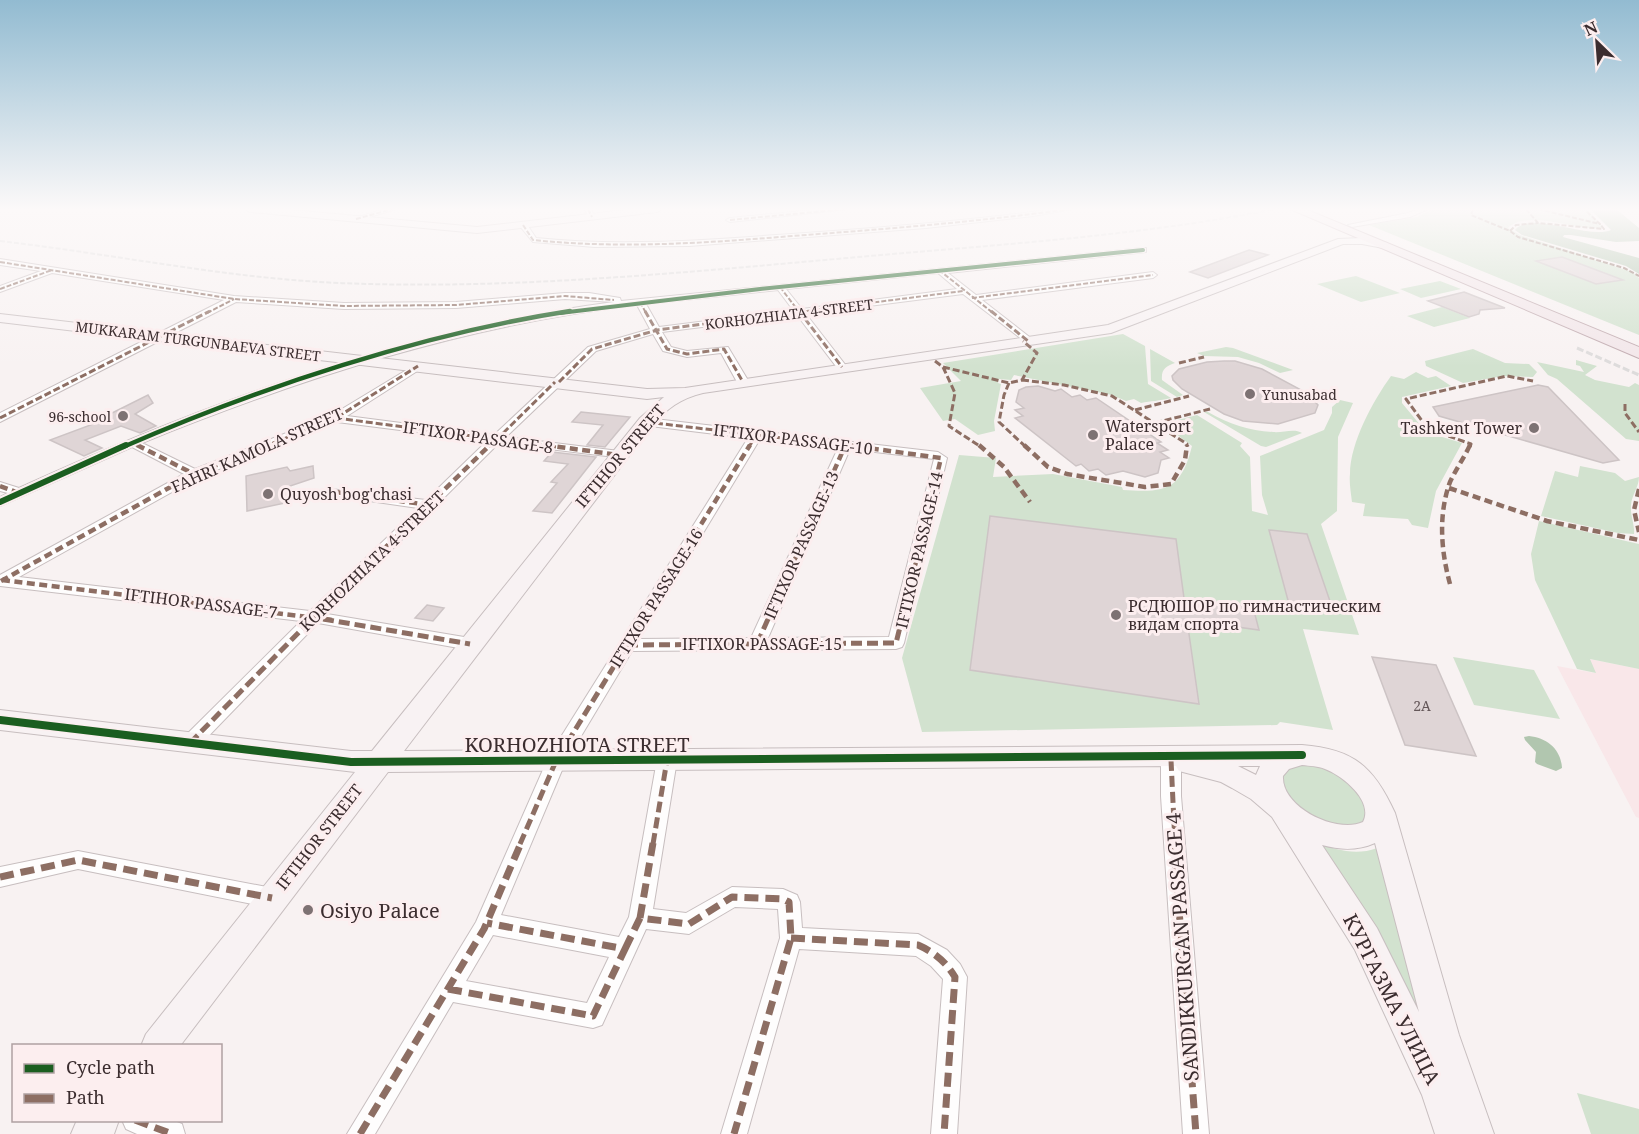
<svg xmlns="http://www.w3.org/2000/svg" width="1639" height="1134" font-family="'Noto Serif',serif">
<rect width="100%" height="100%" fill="#f8f2f2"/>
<path fill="#f9e7e9" d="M1589,659L1639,669V818L1636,817L1557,666L1595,673Z"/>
<path fill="#d2e2cf" d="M1432,209L1588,210L1604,228C1579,232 1528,208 1508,228L1520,235L1632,272L1639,278V335L1369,225L1417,217Z
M1356,276L1400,293L1361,302L1317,284Z
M1440,281L1461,289L1421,298L1400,289Z
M1442,307L1470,318L1434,327L1407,316Z
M1123,334L1145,346L1148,384L1171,398C1159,401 1151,401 1141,403L1134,399L1126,401L1112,395L1014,375L1011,380L999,379L998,383L1001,384L994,421L995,431L978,435L955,419L943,421L920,388L961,381L943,363Z
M1226,347L1233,348L1293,370L1280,373L1259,363L1238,357L1204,356L1197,353Z
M1150,349L1175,363C1166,366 1161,369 1162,380L1183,395L1177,397L1151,381Z
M1473,349L1505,363L1529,364L1537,372L1533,377L1503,376L1463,383L1426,366L1425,361Z
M1576,360L1597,366L1585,375L1595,380L1629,387L1635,383L1639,385V441L1626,439L1557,379L1548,375L1537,362L1584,372L1580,366L1576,365Z
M1416,372L1428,378L1436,376L1451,386L1402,397V403L1426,432L1462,443L1436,491L1428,528L1412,525L1408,519L1363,516L1365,504L1352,502C1351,493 1349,483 1350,474C1350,443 1373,401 1391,376L1404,379Z
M1340,400L1353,403L1338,437L1337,511L1321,524L1359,635L1303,629L1333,730L1280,722L1277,725L922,732L902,658L959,455L996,458L993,477L1053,474L1122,487L1123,490C1166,493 1181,490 1192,446L1172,431L1179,429L1172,424L1180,422L1178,420L1197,415L1242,443L1240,446L1250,457L1252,511L1268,515L1262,495L1260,456L1324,430L1332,413V407Z
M1204,412H1208C1229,424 1250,431 1273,432C1283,433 1294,428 1302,433L1266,447L1261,446Z
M1580,466L1615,473L1625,481L1639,477C1639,487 1632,494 1631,505C1630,515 1635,526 1634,534L1618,533L1541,516L1555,471L1578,477Z
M1539,521L1639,544V669L1590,659L1596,673L1577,669L1535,580L1531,554Z
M1453,657L1534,670L1560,719L1474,705Z
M1299,763L1328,767L1364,796L1367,818L1361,826L1336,831L1283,801L1280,772Z
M1316,842C1336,850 1356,856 1377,848L1442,1082Z
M1577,1093L1639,1109V1134H1591Z"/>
<path fill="#b1c6af" d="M1590,209H1616L1639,228V241L1616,242L1571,235H1564L1563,237L1639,258V274L1626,266L1522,235L1515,230C1531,210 1589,240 1611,230Z
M1529,736C1547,738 1561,749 1562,768L1556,771L1537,764L1535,762L1536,752L1525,740L1524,737Z"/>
<path fill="#dfd5d6" stroke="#cdc4c5" stroke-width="1.5" d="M1249,250L1268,255L1208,278L1190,272Z
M1562,257L1623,280L1596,284L1536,261Z
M1464,292L1505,308L1480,310L1479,314L1469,317L1428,301Z
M1224,361H1235L1262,369L1305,392L1318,405L1315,413L1278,424L1243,421L1224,414L1182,389L1173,380L1172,376L1179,369L1207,362Z
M1538,385L1548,387L1619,460L1603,463L1439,416L1433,407Z
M1038,386L1055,391L1061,389L1072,397L1080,395L1087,400L1096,398L1161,442L1157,443L1168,450L1160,452L1169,458L1161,460L1158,473L1145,477L1123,471L1106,475L1098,469L1089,471L1081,464L1076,466L1015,418L1023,416L1015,410L1024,408L1016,402L1019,390L1026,387Z
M148,395L153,403L135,414L156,426L140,433L121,426L85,440L102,448L84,456L50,440L104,420L102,418Z
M581,412L630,417L605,447L587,445L603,425L572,422Z
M552,452L596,457L552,513L533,511L557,483L551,482L568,464L544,461Z
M313,466L314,478L290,486V502L247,511L246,476L287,467L290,471Z
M990,516L1176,539L1184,598L1253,607L1259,630L1187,620L1199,704L970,670Z
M1269,530L1307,534L1333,610L1289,604Z
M427,605L444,608L433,621L415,618Z
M1372,657L1436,665L1476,756L1405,745Z"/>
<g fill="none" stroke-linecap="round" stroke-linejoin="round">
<defs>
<path id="street" d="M385,209H396L356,221L352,219Z
M585,209H591L595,219H589Z
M824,209H848L730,222L726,220L730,218Z
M1055,209H1073L1033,216L926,228L689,246L595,247L533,242L519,225L526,223L536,238C621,247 706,240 791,234C879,228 968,221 1055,209Z
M1418,209H1428L1410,217L1352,227L1348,225L1408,213Z
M1143,248H1146V252L948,273L976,295L1153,272L1157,275L1153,278L982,300L1032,339L1033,341L1028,344L963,294L806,314L847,367L842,370L838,369L797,315L662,332L671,347L687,351L728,347L749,382L743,385L737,382L721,353L687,357L663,351L653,334L596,351L506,437L619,451L623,452L625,455L623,458L499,443L327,614L470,638L476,640L478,644L476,648L470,650L318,623L197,748L190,750L183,748L181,743L183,738L301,621L0,586V575L184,474L132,447L0,506V497L8,493L0,491V482L19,488C207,402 407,329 614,302L565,299L456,308L344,309L236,302L0,422V413L224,300L52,273L0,292V286L41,271L0,265V259L234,296L344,303L456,302L565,293H589L620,298L621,301ZM938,273L957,289L802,309L786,289ZM778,290L793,310L659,327L646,304ZM637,305L650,329L588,347L494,435L347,416L422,368L423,366L418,363L332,415L195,469L142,443C302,378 466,325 637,305ZM337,422L487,441L426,500L330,489L328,492L330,495L335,496L418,508L310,611L19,577L199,477Z
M646,418L938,452L947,458L904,643L902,647L896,649L632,651L565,763L501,915L619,937L629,917L657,760L660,755L667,753L674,755L677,760L653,909L686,913L732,887L783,889L797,895L800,902L802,928L918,934L947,950L960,964L967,977L957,1134H931L943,979L931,966L916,956L799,949L747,1134H721L780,938L778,909L735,907L689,934L646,929L602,1025L593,1028L453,1002L375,1134H347L476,922L549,756L748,438L642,425V419ZM760,439L838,448L751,638L639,639ZM850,449L934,459L889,637L768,638ZM493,935L609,957L587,1003L466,981Z
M1171,753L1178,755L1181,760V796L1209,1134H1183L1161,796V760L1164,755Z
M78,851L272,888L280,891L283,898L280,905L272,908L78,869L0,887V867Z
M122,1120H172L182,1124L185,1134H137L126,1129Z"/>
<path id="secondary" d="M245,209H280L477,227L633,209H662L657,212L477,233L250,212Z
M1362,238L1387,243L1389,245L1383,248L1362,244H1343L1111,333L703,393C681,398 666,409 652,426L404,751L1302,745C1354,749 1374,767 1395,813L1459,1035L1494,1134H1435L1422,1095L1355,950L1272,817L1251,799L1232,788L1221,782L1179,771L1176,766L388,772L180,1046H141L146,1034L355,772L0,730V710L351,751H372L640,418L664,397L647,399L0,322V314L647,389L685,388L1108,325L1338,239ZM1302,765C1310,766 1318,766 1325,769C1343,776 1374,801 1363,822C1336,834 1281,807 1283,776L1289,769ZM1238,766H1260L1256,775ZM1375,843L1419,1012L1377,928L1322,845C1340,850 1357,851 1375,843Z
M77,1120H119L114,1134H71Z"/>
<path id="primary" d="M1290,209H1305L1639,347V358Z"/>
</defs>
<use href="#street" stroke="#c7bebf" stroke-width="2"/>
<use href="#secondary" stroke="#c7bebf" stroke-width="2"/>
<use href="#primary" stroke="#c0aaaf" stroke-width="2"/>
<use href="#street" fill="#fefdfd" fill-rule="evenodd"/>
<use href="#secondary" fill="#f8f2f3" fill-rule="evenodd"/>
<use href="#primary" fill="#f2e6e9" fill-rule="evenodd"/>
<path stroke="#dddbdb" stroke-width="2" stroke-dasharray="5 2" stroke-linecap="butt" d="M0,241C113,254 225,278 339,283C508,290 678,273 847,258C990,245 1134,237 1275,209"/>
<path stroke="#dddbdb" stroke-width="3" stroke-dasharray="7 3" stroke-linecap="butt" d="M1577,348L1639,375"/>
<path stroke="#8d6e63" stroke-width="2" stroke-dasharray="5 2" stroke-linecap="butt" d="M588,209L592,217
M1473,209L1471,215L1510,231L1518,237L1624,268L1639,276
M1526,209L1538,223L1604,229L1600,224
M1538,209L1600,224L1584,209
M356,219L392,209
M730,220L844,209
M523,225L533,240C620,249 706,243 792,236C885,229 977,222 1069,209
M1510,231L1516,225L1538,223
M0,262L234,299L344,306L456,305L565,296L614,300
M939,270L993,313
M780,287L800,313
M0,289L52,270
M972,298L1153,275
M640,302L646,313
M207,313L234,299
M791,313L963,291"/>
<path stroke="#8d6e63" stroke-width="3" stroke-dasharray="7 3" stroke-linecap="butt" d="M645,311L667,349L687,354L724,349L743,382
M799,311L842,367
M991,311L1028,341
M935,361L943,367L1009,383L1022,380L1037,353L1023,341
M1179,363L1204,357
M943,367L955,393L949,426L981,447
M1022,380L1064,385L1112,396L1187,444V447
M559,382L592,349L657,330L803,311
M1009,383L1004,395L999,422L1026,447
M1625,404V413L1639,432
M1135,410L1189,396
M0,418L210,311
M336,418L556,447
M646,422L859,447
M1155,423L1210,409
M131,442L140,447
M263,447L336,418L418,366
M489,447L555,382
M749,447L756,435
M1470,447L1471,444L1428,429L1406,399L1507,376L1533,381"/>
<path stroke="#8d6e63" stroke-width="4.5" stroke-dasharray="8 4.5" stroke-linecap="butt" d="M137,445L194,474
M545,445L619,455
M846,445L941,458L902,620
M979,445L1004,467L1030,502
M1024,445L1048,467L1067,474L1145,487L1171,484L1185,460L1187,445
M0,486L19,493
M1449,488L1547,521L1639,540
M1639,489L1634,510L1639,532
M335,492L429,505
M2,580L332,620
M1,581L194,474L267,445
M1450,584C1441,551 1438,515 1450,482C1456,469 1464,458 1470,445
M311,620L490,445
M642,620L750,445
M768,620L845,446"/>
<path stroke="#8d6e63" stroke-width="5" stroke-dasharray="11 5" stroke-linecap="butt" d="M323,619L470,644
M757,644L768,619
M627,645L896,643L902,619
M190,743L312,619
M1171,760L1175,844
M520,844L556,761L643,619
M653,844L667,760"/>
<path stroke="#8d6e63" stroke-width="7" stroke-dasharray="14 7" stroke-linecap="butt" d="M1174,843L1196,1134
M0,877L78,860L272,898
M640,918L653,843
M791,938L918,945C934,952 946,962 955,977L944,1134
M625,949L640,918L689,924L732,897L783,899L789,902L791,938L734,1134
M448,989L593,1016L625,949L487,923
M135,1120L172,1134
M360,1134L484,929L521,843"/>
<defs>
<path id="cycleway-far3" d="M560,313L760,289L1143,250"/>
<path id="cycleway-far2" d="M123,447C261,387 421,334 570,311"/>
<path id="cycleway-far1" d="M0,502L126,445"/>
<path id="cycleway" d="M0,720L351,762L1302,755"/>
</defs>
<use href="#cycleway-far3" stroke="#fceeef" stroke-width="6"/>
<use href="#cycleway-far2" stroke="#fceeef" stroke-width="8"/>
<use href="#cycleway-far1" stroke="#fceeef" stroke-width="10"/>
<use href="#cycleway" stroke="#fceeef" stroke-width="11"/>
<use href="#cycleway-far3" stroke="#1b5e20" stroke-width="4"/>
<use href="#cycleway-far2" stroke="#1b5e20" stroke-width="4.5"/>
<use href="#cycleway-far1" stroke="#1b5e20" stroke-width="6"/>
<use href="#cycleway" stroke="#1b5e20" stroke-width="8"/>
</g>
<linearGradient id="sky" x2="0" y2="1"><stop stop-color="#92bbd1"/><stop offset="0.57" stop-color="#fcf9f9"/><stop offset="1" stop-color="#fcf9f9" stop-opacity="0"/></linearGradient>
<rect width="1639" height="367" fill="url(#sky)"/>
<g fill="#7d7273" stroke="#fceeef" stroke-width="2">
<circle cx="1250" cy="394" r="6"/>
<circle cx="123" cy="416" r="6"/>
<circle cx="1534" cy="428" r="6"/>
<circle cx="1093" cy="435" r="6"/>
<circle cx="268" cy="494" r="6"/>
<circle cx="1116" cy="615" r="6"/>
<circle cx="308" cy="910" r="6"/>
</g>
<g text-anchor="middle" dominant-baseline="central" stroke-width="6" stroke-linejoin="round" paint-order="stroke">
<g font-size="14" fill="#3b2d2f" stroke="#fceeef">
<text transform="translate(789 314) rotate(-7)">KORHOZHIАTA 4-STREET</text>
<text transform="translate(198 341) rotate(7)">MUKKARAM TURGUNBAEVA STREET</text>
</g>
<g font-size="14" fill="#3b2d2f" stroke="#fceeef" text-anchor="start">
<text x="1262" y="394">Yunusabad</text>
<text x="111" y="416" text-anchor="end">96-school</text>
</g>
<g font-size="14" fill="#645759">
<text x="1422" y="705">2А</text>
</g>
<g font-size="16" fill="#3b2d2f" stroke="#fceeef" text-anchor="start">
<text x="1105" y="426">Watersport<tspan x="1105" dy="18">Palace</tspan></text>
<text x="1522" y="428" text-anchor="end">Tashkent Tower</text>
<text x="280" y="494">Quyosh bog'chasi</text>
<text x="1128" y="606">РСДЮШОР по гимнастическим<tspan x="1128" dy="18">видам спорта</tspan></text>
</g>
<g font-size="16" fill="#3b2d2f" stroke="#fceeef">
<text transform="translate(478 437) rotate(8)">IFTIXOR PASSAGE-8</text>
<text transform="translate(793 439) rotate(7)">IFTIXOR PASSAGE-10</text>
<text transform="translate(257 450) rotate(-24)">FAHRI KAMOLA STREET</text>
<text transform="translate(620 456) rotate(-50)">IFTIHOR STREET</text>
<text transform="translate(801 545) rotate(-66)">IFTIXOR PASSAGE-13</text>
<text transform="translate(919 550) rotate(-77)">IFTIXOR PASSAGE-14</text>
<text transform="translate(372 561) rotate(-44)">KORHOZHIАTA 4-STREET</text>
<text transform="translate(656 598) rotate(-58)">IFTIXOR PASSAGE-16</text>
<text transform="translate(201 603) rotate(7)">IFTIHOR PASSAGE-7</text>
<text x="762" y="644">IFTIXOR PASSAGE-15</text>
<text transform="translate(319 837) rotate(-52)">IFTIHOR STREET</text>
</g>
<g font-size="20" fill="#3b2d2f" stroke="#fceeef">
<text x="577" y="744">KORHOZHIOTA STREET</text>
<text transform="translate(1182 947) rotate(-94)">SANDIKKURGАN PASSAGE 4</text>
<text transform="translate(1392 999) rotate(63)">КУРГАЗМА УЛИЦА</text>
</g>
<g font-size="20" fill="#3b2d2f" stroke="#fceeef" text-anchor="start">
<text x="320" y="910">Osiyo Palace</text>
</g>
</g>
<rect x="12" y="1044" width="210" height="78" fill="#fceeef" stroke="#afa1a2" stroke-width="1.5"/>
<rect x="24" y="1064" width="30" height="9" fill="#1b5e20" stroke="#afa1a2" stroke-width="1.5"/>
<text x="66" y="1074" font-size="18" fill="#3b2d2f">Cycle path</text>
<rect x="24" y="1094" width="30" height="9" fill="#8d6e63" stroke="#afa1a2" stroke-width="1.5"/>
<text x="66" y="1104" font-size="18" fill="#3b2d2f">Path</text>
<g transform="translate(1597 42) rotate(335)" stroke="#fceeef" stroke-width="4.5" paint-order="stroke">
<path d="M0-4.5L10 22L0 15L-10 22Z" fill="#3b2d2f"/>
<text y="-9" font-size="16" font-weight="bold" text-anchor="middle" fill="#3b2d2f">N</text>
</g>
</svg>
